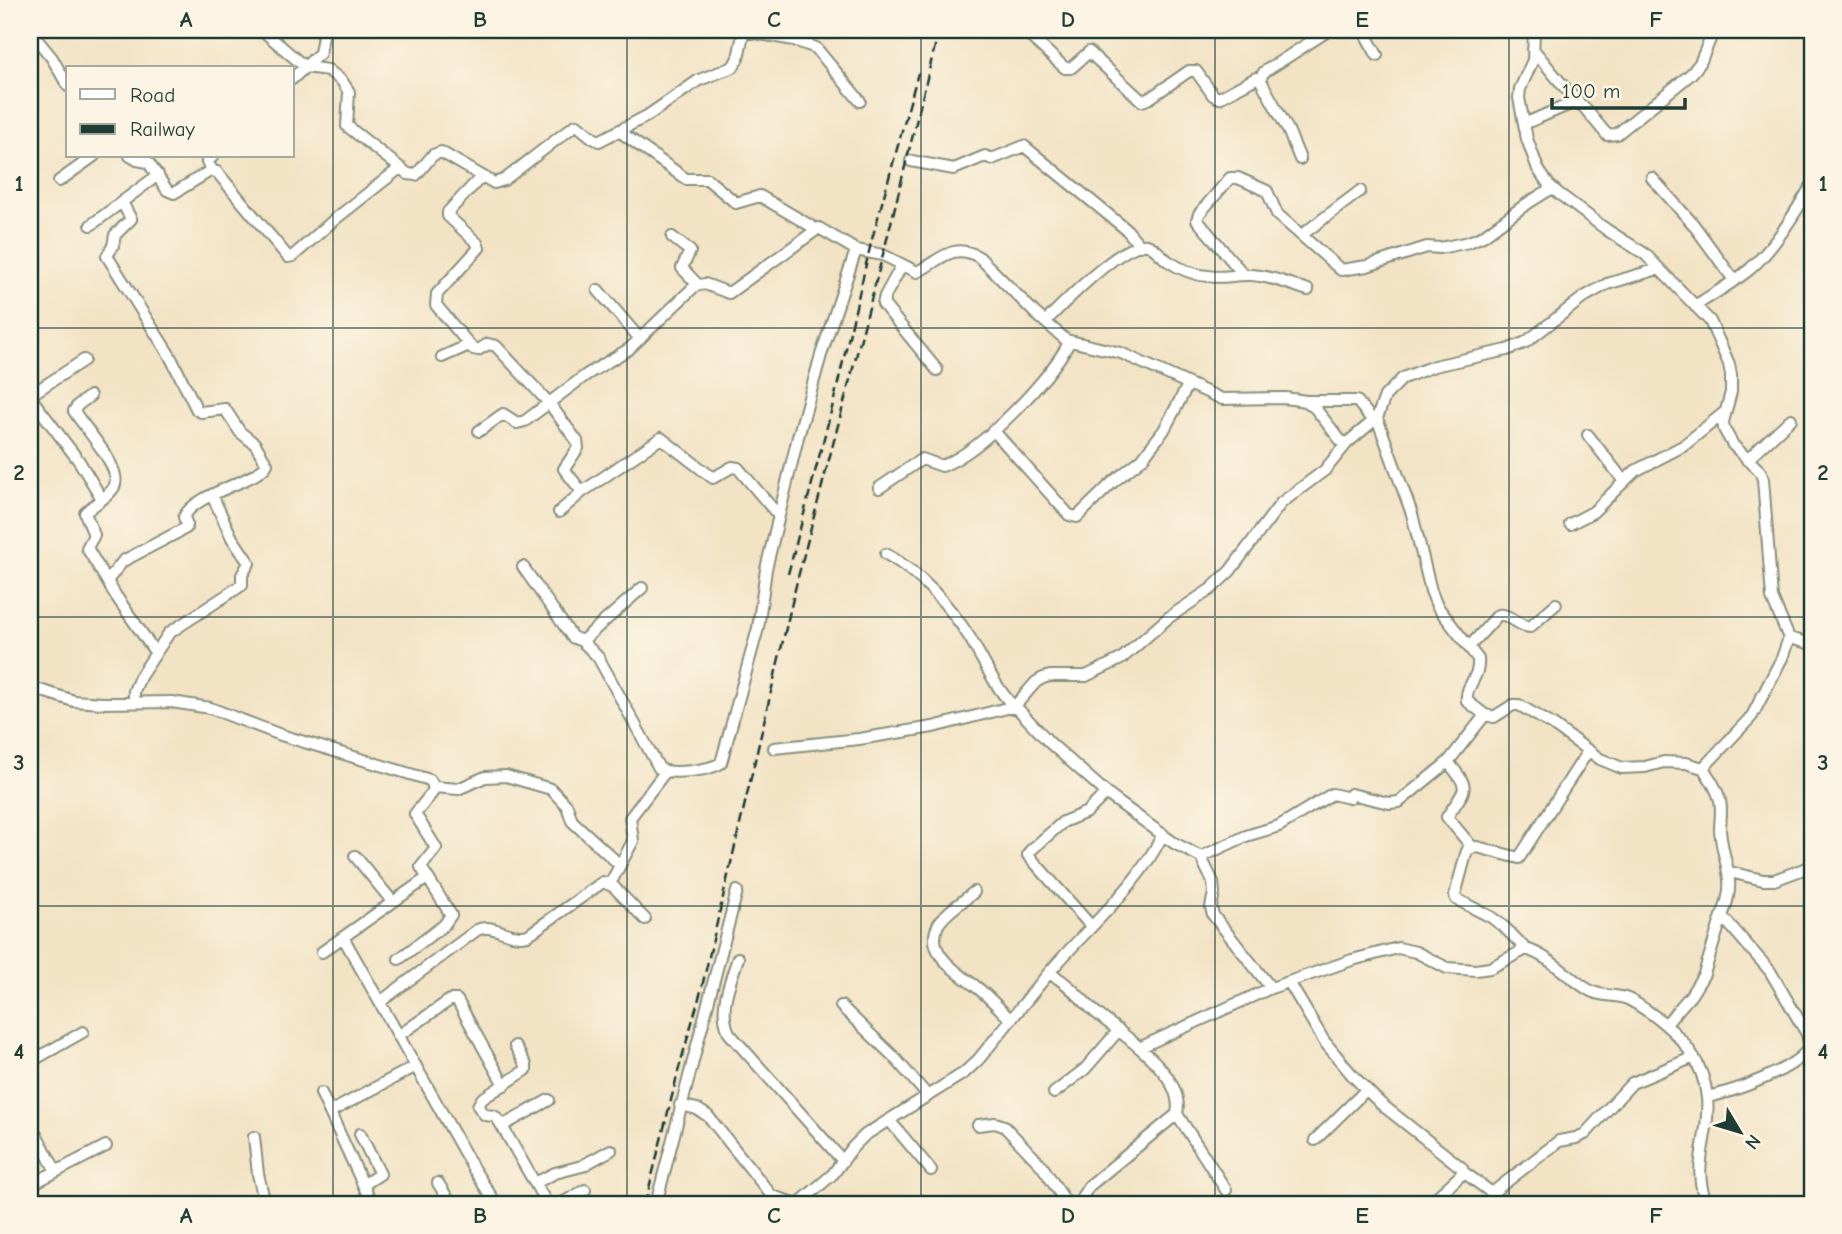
<svg xmlns="http://www.w3.org/2000/svg" width="1842" height="1234" font-family="'Comic Neue',sans-serif">
<rect width="100%" height="100%" fill="#fcf5e5"/>
<filter id="ink" filterUnits="userSpaceOnUse"><feTurbulence type="fractalNoise" baseFrequency=".0143" numOctaves="2"/><feDisplacementMap in="SourceGraphic" scale="14" xChannelSelector="R" yChannelSelector="G"/><feConvolveMatrix kernelMatrix="1 2 1 2 8 2 1 2 1" color-interpolation-filters="sRGB"/></filter>
<filter id="wash" filterUnits="userSpaceOnUse"><feTurbulence type="fractalNoise" baseFrequency=".00686" numOctaves="4" result="noise"/><feDisplacementMap in="SourceGraphic" scale="28" xChannelSelector="R" yChannelSelector="G"/><feGaussianBlur stdDeviation="1.57" result="paint"/><feColorMatrix in="noise" values="0 0 0 0 0 0 0 0 0 0 0 0 0 0 0 0 0 1.4 0 .05"/><feComposite in="paint" operator="in"/></filter>
<g filter="url(#wash)">
<rect width="100%" height="100%" fill="#f2e3c5"/>
</g>
<g filter="url(#ink)">
<g fill="none" stroke-linecap="round" stroke-linejoin="round">
<defs>
<path id="minor" d="M262,30L305,67L328,70L342,81L349,92L347,126L408,174L416,175L433,155L441,152L494,183L504,180L574,126L577,125L593,138L599,141L647,116L699,80L733,67L738,58L744,30
M737,30L794,40L816,48L860,101
M1023,30L1065,68H1071L1089,52L1142,101L1150,98L1189,71H1196L1213,95L1219,98L1256,78L1260,79L1288,130L1300,159
M1363,30L1377,55
M1534,30L1533,60L1520,89L1519,98L1527,139L1538,169L1549,185L1558,193L1607,230L1645,254L1710,321L1729,364L1731,375V392L1723,422L1724,429L1733,445L1760,471L1763,479L1772,598L1789,638L1782,658L1752,716L1703,768
M30,31L52,58L68,86
M1533,49C1549,68 1563,87 1579,103
M292,79L320,53L324,30
M1260,79L1264,72L1329,30
M1524,124L1575,102L1583,106L1607,135L1617,134L1691,74L1700,63L1714,30
M619,131L686,179H707L736,203L760,196L816,229
M130,156L137,160L148,162L167,190L174,193L210,171L217,172L288,257L293,256L334,220L400,168
M911,161L954,169L985,156L992,159L1024,146L1127,230L1140,246
M213,171L207,162L213,156
M482,176L448,212V216L477,243L479,248L437,294L436,305L473,349L478,350L488,344L496,346L549,403L577,441L578,448L564,469L582,492
M1652,178L1693,224L1734,280
M59,181L94,156
M91,225L158,175
M1303,234L1360,191
M672,237L690,251L682,268L698,285
M902,265L885,296L883,304L937,370
M1244,275L1197,220L1199,214L1230,178H1238L1267,191L1277,214L1341,270L1367,266L1427,247L1440,248L1469,242L1483,236L1525,205L1552,188
M598,290L640,339
M1695,306C1713,294 1733,283 1750,269C1776,246 1794,214 1812,185
M1045,322C1062,305 1123,241 1147,245C1155,247 1161,256 1168,261C1180,269 1194,275 1208,276C1222,279 1236,274 1251,275C1271,276 1289,284 1308,290
M442,357L469,345
M84,360L32,394L31,398L79,461L102,499
M90,396L78,405L74,411C84,428 124,469 114,487C108,498 93,504 85,513L94,535L87,548L116,596L155,652
M1306,401H1357L1374,422
M1377,418L1412,514L1431,591L1437,606L1478,659C1480,679 1465,684 1467,701L1485,715L1494,717L1513,705H1519L1553,725L1600,759L1622,768L1645,767L1664,762L1686,763L1703,768C1709,777 1716,787 1719,797C1723,808 1720,819 1720,830C1723,866 1738,878 1722,916
M993,430L1069,515L1077,517L1113,482L1142,459L1164,430L1188,385
M479,431L503,414L517,423L525,421L586,375L629,349L695,286L705,284L729,293L819,228L856,250L883,255L917,272C941,260 952,242 979,257L1036,314L1066,340L1121,353L1222,399L1285,398L1306,401L1315,408L1341,441L1347,443L1377,418L1385,396L1403,378L1434,366L1507,350L1526,342L1584,297L1607,284L1658,269
M1588,435L1624,481
M1747,460L1791,419
M879,488L922,459L942,466C983,450 1049,380 1070,341
M559,512L582,492L661,438L713,478L732,467L738,468L778,515
M1570,524L1593,512L1635,471L1683,446L1725,412
M886,554C920,573 950,606 970,638C984,662 995,687 1014,707L1036,682L1043,678L1050,676H1086L1121,659L1168,618L1211,589L1230,571L1281,503L1325,470L1347,443
M523,567L568,631L572,637L582,641L598,657L659,768C670,776 710,770 721,763L758,628L766,569L798,437L821,355L856,250
M107,581L123,561L186,528L187,525L184,517C195,493 259,481 267,464L255,444L240,432L225,409L201,412L197,410L170,356L107,256L113,246L115,235L131,219L122,202
M1789,638L1812,644
M582,641L642,588
M1469,647L1498,615C1510,613 1518,627 1530,627L1556,604
M30,687L74,701L102,703L172,702L210,708L281,735L430,780L434,787L432,793L415,814L436,848L421,867L451,915L444,925L399,959
M134,703V691L140,677L169,633L242,585V575L249,563L232,538L212,495
M774,748L859,739L933,727L1007,708H1017L1050,743L1111,797L1174,843L1201,857L1213,882L1214,893L1211,907L1213,915L1271,988
M1448,762C1472,791 1466,787 1447,817L1472,847
M434,787L458,789L485,777L506,776L551,789L567,806L572,821L620,865
M1351,794L1389,803L1399,802L1448,762L1485,715
M355,856L392,901
M1201,857L1246,836L1279,826L1332,794L1350,798
M1730,872L1763,880H1774L1812,866
M610,884L633,841L630,818L665,772
M974,892C963,902 945,912 938,925C924,955 961,974 979,989C990,998 1000,1009 1010,1019
M1091,926L1028,855L1030,851L1063,822L1087,812L1106,793
M343,937L473,1168L496,1204
M1527,950L1504,927L1491,917L1456,899L1455,895L1466,854L1468,849L1477,847L1519,858L1588,751
M322,952L427,878
M738,958C730,983 718,1008 729,1033L843,1161
M1048,974C1087,927 1136,890 1163,834
M1289,982L1324,1041L1353,1076L1381,1104L1462,1168L1461,1175L1429,1204
M380,1002L477,930C492,922 509,940 528,935L603,882L614,887L645,919
M841,1006L893,1056L928,1096
M1666,1024L1691,995L1704,974L1722,916L1770,971L1807,1034L1810,1046C1798,1069 1733,1092 1707,1097
M398,1036L450,1000H457L504,1085
M515,1046L526,1065V1070L482,1099L478,1106L485,1115L494,1116L499,1121L547,1204
M1141,1047L1271,988L1352,960L1398,948L1416,952L1447,968L1476,970L1490,968L1526,949C1551,957 1567,977 1589,990C1600,997 1613,994 1625,998C1634,1001 1641,1007 1649,1012C1678,1032 1704,1060 1707,1098C1711,1136 1690,1166 1707,1204
M30,1062L83,1032
M321,1093L372,1204
M1054,1093L1085,1069L1119,1030
M680,1105L697,1109L708,1116L772,1196L797,1204
M330,1112L416,1066
M1177,1114L1226,1190
M889,1120L931,1170
M30,1123L56,1171
M978,1125L995,1123L1004,1126L1042,1166L1067,1204
M502,1126L549,1100
M360,1134L380,1174L363,1185
M254,1137L258,1174L265,1204
M1315,1140L1366,1090
M1462,1171L1492,1193L1559,1141L1576,1138L1585,1134L1632,1083L1694,1057
M438,1183L451,1204
M535,1183L555,1173L582,1166L611,1150
M30,1185L106,1146
M560,1204L585,1190
M656,1204L737,891
M798,1204L833,1174L853,1147L865,1135L964,1073L978,1060L1048,974C1062,976 1083,1001 1094,1011C1120,1034 1186,1073 1177,1114L1089,1186L1082,1197L1084,1204"/>
</defs>
<use href="#minor" stroke="#88907c" stroke-width="14"/>
<use href="#minor" stroke="#fff" stroke-width="10"/>
<path stroke="#1f3d34" stroke-width="2.5" stroke-dasharray="10 5" stroke-linecap="butt" d="M788,574L833,404L872,239L918,73
M645,1204L679,1068L701,991L797,581L886,243L939,30"/>
</g>
</g>
<path fill="none" stroke="#1f3d34" stroke-width="2" stroke-opacity="0.55" d="M333,30V1204M627,30V1204M921,30V1204M1215,30V1204M1509,30V1204M30,328H1812M30,617H1812M30,906H1812"/>
<rect width="1842" height="1234" fill="none" stroke="#fcf5e5" stroke-width="77"/>
<rect x="66" y="66" width="228" height="91" fill="#fcf5e5" stroke="#a4ab9e" stroke-width="2"/>
<rect x="80" y="89" width="35" height="10" fill="#ffffff" stroke="#a4ab9e" stroke-width="2"/>
<text x="130" y="102" font-size="21" fill="#1f3d34">Road</text>
<rect x="80" y="124" width="35" height="10" fill="#1f3d34" stroke="#a4ab9e" stroke-width="2"/>
<text x="130" y="136" font-size="21" fill="#1f3d34">Railway</text>
<g transform="translate(1740 1132) rotate(128)" stroke="#fcf5e5" stroke-width="5" paint-order="stroke">
<path d="M0-5L12 26L0 18L-12 26Z" fill="#1f3d34"/>
<text y="-10" font-size="19" font-weight="bold" text-anchor="middle" fill="#1f3d34">N</text>
</g>
<path d="M1552 98v10h133v-10" fill="none" stroke="#1f3d34" stroke-width="3.5"/>
<text x="1562" y="98" font-size="21" fill="#1f3d34" stroke="#fcf5e5" stroke-width="5" paint-order="stroke">100 m</text>
<rect x="38" y="38" width="1766" height="1158" fill="none" stroke="#1f3d34" stroke-width="2.5"/>
<g font-size="23" text-anchor="middle" font-weight="bold" fill="#1f3d34">
<text x="186" y="27">A</text>
<text x="480" y="27">B</text>
<text x="774" y="27">C</text>
<text x="1068" y="27">D</text>
<text x="1362" y="27">E</text>
<text x="1656" y="27">F</text>
<text x="19" y="191">1</text>
<text x="1823" y="191">1</text>
<text x="19" y="480">2</text>
<text x="1823" y="480">2</text>
<text x="19" y="770">3</text>
<text x="1823" y="770">3</text>
<text x="19" y="1059">4</text>
<text x="1823" y="1059">4</text>
<text x="186" y="1223">A</text>
<text x="480" y="1223">B</text>
<text x="774" y="1223">C</text>
<text x="1068" y="1223">D</text>
<text x="1362" y="1223">E</text>
<text x="1656" y="1223">F</text>
</g>
</svg>
